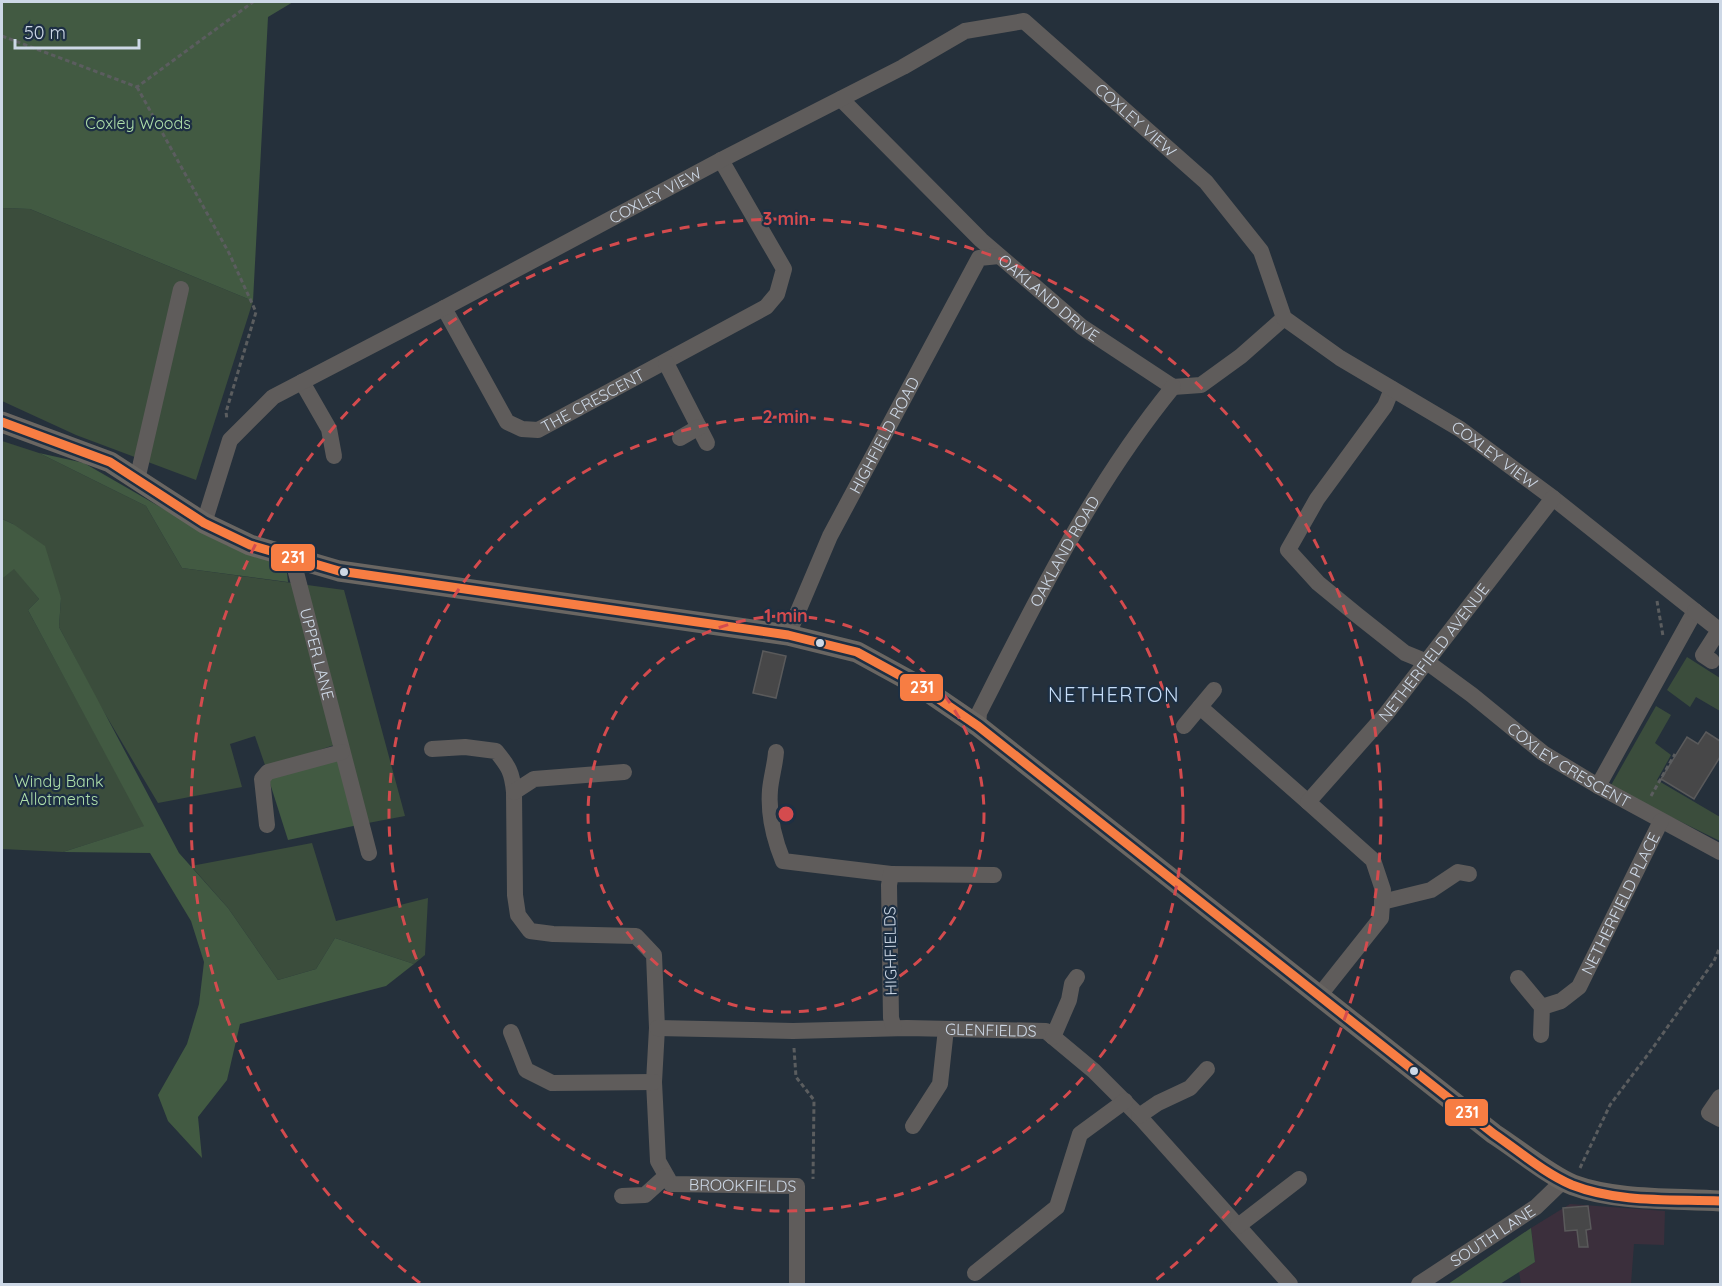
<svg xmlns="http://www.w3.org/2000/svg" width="1722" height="1286" font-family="Quicksand,sans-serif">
<rect width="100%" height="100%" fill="#25303b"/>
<path fill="#3b2f3c" d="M1570,1204L1665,1211L1664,1245L1634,1244L1631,1284H1521L1519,1272L1535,1262L1531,1228Z"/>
<path fill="#3b4d3c" d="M2,208L30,209L253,301L196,480L76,435L2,401Z
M2,441L39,453L146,506L182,568L344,590L405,816L368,823L346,741L266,768L255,736L230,744L242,787L158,803L98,702L59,627L61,598L13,524L2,519Z
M14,568L39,599L28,610L145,826L63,852L2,849V579Z
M1687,657L1720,678V711L1696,697L1690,707L1667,690Z
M1656,706L1671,715L1655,743L1671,755L1657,780L1720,817V841L1610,787Z
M312,843L336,921L428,898L425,955L414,964L335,938L316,969L278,980L228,908L191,866Z"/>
<path fill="#425a42" d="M2,2H293L268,17L253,301L30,209L2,208Z
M39,453L84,463L226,545L286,564L288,582L182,568L146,506Z
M2,519L13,524L45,546L61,598L59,627L179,853L228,908L278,980L316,969L335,938L414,964L386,986L240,1024L227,1080L198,1117L202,1158L168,1121L158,1095L187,1044L199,1004L204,962L191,921L150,853L63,852L144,826L28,610L39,599L14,569L2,579Z
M339,760L358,825L288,840L268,777Z
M1531,1228L1535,1262L1500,1284H1448Z"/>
<path fill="#474748" stroke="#5a5a5b" stroke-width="1.5" d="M763,651L786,656L776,698L753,693Z
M1706,732L1720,741V757L1694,799L1661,779L1687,737L1698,744Z
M1588,1206L1591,1229L1586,1230L1588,1247H1579L1577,1230L1565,1231L1563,1208Z"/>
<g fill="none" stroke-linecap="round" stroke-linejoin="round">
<path stroke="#5b5d5f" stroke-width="3" stroke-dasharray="4.5 3" stroke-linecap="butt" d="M2,36L137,87L253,2
M137,87L229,253L256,312L226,412L227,420
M1657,601L1663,636
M1651,796L1675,754
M794,1048L796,1077L814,1100L813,1179
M1580,1168L1610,1105L1652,1049L1714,961L1720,947"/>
<g stroke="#5f5c5b" stroke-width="16">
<path id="s1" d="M841,99L981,240L1082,327L1173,387L1201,385L1241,356L1284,318"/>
<path id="s2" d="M444,308L507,422L522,429L538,430L766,307L777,294L784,269L721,160"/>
<path d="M666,363L707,443"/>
<path d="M302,382L329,429L334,456"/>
<path id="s3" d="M1392,389L1385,406L1317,499L1288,550L1318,583L1357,615L1405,653L1427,662L1472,695L1543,753L1598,786L1720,852"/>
<path d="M680,438L699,427"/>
<path d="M137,480L181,289"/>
<path id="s4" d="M204,523L230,440L273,397L444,308L721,160L903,67L965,31L1024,21L1206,182L1261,251L1284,318L1340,358L1460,429L1553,498L1695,611L1598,786"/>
<path id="s5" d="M292,557L369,853"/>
<path d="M1695,611L1719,630L1703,655L1712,661"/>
<path id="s6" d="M788,635L830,536L979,258L999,256"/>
<path d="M1200,707L1308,802"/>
<path id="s7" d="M978,726L979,713C1036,600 1093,485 1173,387"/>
<path d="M1184,726L1214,690"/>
<path id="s8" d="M432,749L465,747L496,751C509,767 512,772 514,792L515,895L518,915L530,931L553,934L636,936L654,955L657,1028L654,1082L658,1161L671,1184L797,1186V1284"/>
<path d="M776,752C775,765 771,778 770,790C768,815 774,839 783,861L891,874"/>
<path d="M514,792L534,779L624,772"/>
<path d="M267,825L262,779L268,772L342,752"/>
<path d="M1382,902L1431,890L1458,872L1469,874"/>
<path d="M1518,978L1542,1007"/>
<path id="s9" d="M1319,996L1381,918L1383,890L1373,860L1308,802L1386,714L1553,498"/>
<path id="s10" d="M657,1028L793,1031L907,1028L1046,1031L1094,1071L1139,1116L1290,1284"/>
<path d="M894,1028L891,1018L889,885L891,874L994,875"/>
<path d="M511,1032L526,1070L552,1083L654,1082"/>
<path id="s11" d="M1541,1035L1542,1007L1561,1001L1579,987L1661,821"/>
<path d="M1053,1037L1069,1000L1072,984L1077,977"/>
<path d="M1720,1097L1709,1113L1720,1119"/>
<path d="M1139,1116L1158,1103L1190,1088L1207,1069"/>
<path d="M913,1126L940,1084L946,1029"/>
<path d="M622,1196L645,1195L666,1176"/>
<path d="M1238,1226L1299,1179"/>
<path d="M975,1273L1057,1207L1080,1134L1125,1101"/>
<path id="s12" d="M1419,1284L1536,1207L1564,1180"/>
</g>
<path stroke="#6a6662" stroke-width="21" d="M2,422L110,462L204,523L250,545L339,571L788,635L857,652L921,687L978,726L1494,1134C1516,1148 1550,1176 1573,1185C1616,1201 1674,1198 1720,1201"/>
<defs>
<path id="bus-1" d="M2,422L110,462L204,523L250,545L339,571L788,635L857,652L921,687L978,726L1494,1134C1519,1151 1544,1173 1572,1185C1618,1203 1672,1199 1720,1201"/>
</defs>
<use href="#bus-1" stroke="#1d2f43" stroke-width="14"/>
<use href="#bus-1" stroke="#f77d43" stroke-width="9"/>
</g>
<g fill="none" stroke="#d44b4e" stroke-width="3" stroke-dasharray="10 8">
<circle cx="786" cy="814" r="198"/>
<circle cx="786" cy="814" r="397"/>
<path d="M420 1283A595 595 0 1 1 1152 1283"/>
</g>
<g fill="#cdd8e6" stroke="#1d2f43" stroke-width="2">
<circle cx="344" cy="572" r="5"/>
<circle cx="820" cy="643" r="5"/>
<circle cx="1414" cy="1071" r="5"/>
</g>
<g text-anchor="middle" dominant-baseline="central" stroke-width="4.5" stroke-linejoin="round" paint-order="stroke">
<g font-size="16" fill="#cdd8e6" stroke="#1d2f43">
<text stroke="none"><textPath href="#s4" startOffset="1140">COXLEY VIEW</textPath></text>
<text stroke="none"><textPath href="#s4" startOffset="580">COXLEY VIEW</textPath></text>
<text stroke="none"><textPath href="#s1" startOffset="288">OAKLAND DRIVE</textPath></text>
<text stroke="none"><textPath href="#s2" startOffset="225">THE CRESCENT</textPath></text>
<text stroke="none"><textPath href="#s6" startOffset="222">HIGHFIELD ROAD</textPath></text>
<text stroke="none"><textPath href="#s4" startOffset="1644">COXLEY VIEW</textPath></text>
<text stroke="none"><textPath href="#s7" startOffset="196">OAKLAND ROAD</textPath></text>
<text stroke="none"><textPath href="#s9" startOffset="442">NETHERFIELD AVENUE</textPath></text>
<text stroke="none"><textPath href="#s5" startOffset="100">UPPER LANE</textPath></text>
<text stroke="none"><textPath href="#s3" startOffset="548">COXLEY CRESCENT</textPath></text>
<text stroke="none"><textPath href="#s11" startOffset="164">NETHERFIELD PLACE</textPath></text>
<text transform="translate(890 951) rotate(-91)">HIGHFIELDS</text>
<text stroke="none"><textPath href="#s10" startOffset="334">GLENFIELDS</textPath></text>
<text stroke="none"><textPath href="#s8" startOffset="690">BROOKFIELDS</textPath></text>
<text stroke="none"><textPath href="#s12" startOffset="88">SOUTH LANE</textPath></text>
</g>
<g font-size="16" fill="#afdfaa" stroke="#1d2f43">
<text x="138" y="123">Coxley Woods</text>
<text x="59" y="781">Windy Bank<tspan x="59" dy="18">Allotments</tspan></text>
</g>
<g font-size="20" letter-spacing="1.5" fill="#c6ddf8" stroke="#1d2f43">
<text x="1114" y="694">NETHERTON</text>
</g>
</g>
<circle cx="786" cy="814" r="9" fill="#d44b4e" stroke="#1d2f43" stroke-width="3"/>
<g font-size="18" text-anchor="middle" font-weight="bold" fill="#d44b4e" stroke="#1d2f43" stroke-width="4.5" stroke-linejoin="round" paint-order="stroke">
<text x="786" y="225">3 min</text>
<text x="786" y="423">2 min</text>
<text x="786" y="622">1 min</text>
</g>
<g stroke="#1d2f43" stroke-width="2">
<rect x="270" y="543" width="46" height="29" rx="6" fill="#f77d43"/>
<rect x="899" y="673" width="45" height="29" rx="6" fill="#f77d43"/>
<rect x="1444" y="1098" width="45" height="29" rx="6" fill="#f77d43"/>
</g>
<g font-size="16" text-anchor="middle" font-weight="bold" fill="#fff">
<text x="293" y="563">231</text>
<text x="922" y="693">231</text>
<text x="1467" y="1118">231</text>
</g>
<rect width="1722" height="1286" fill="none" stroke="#cdd8e6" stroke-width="6"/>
<path d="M15 39v9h124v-9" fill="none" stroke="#cdd8e6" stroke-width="3"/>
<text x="24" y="39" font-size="18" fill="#cdd8e6" stroke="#1d2f43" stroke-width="4.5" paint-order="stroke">50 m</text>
</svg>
